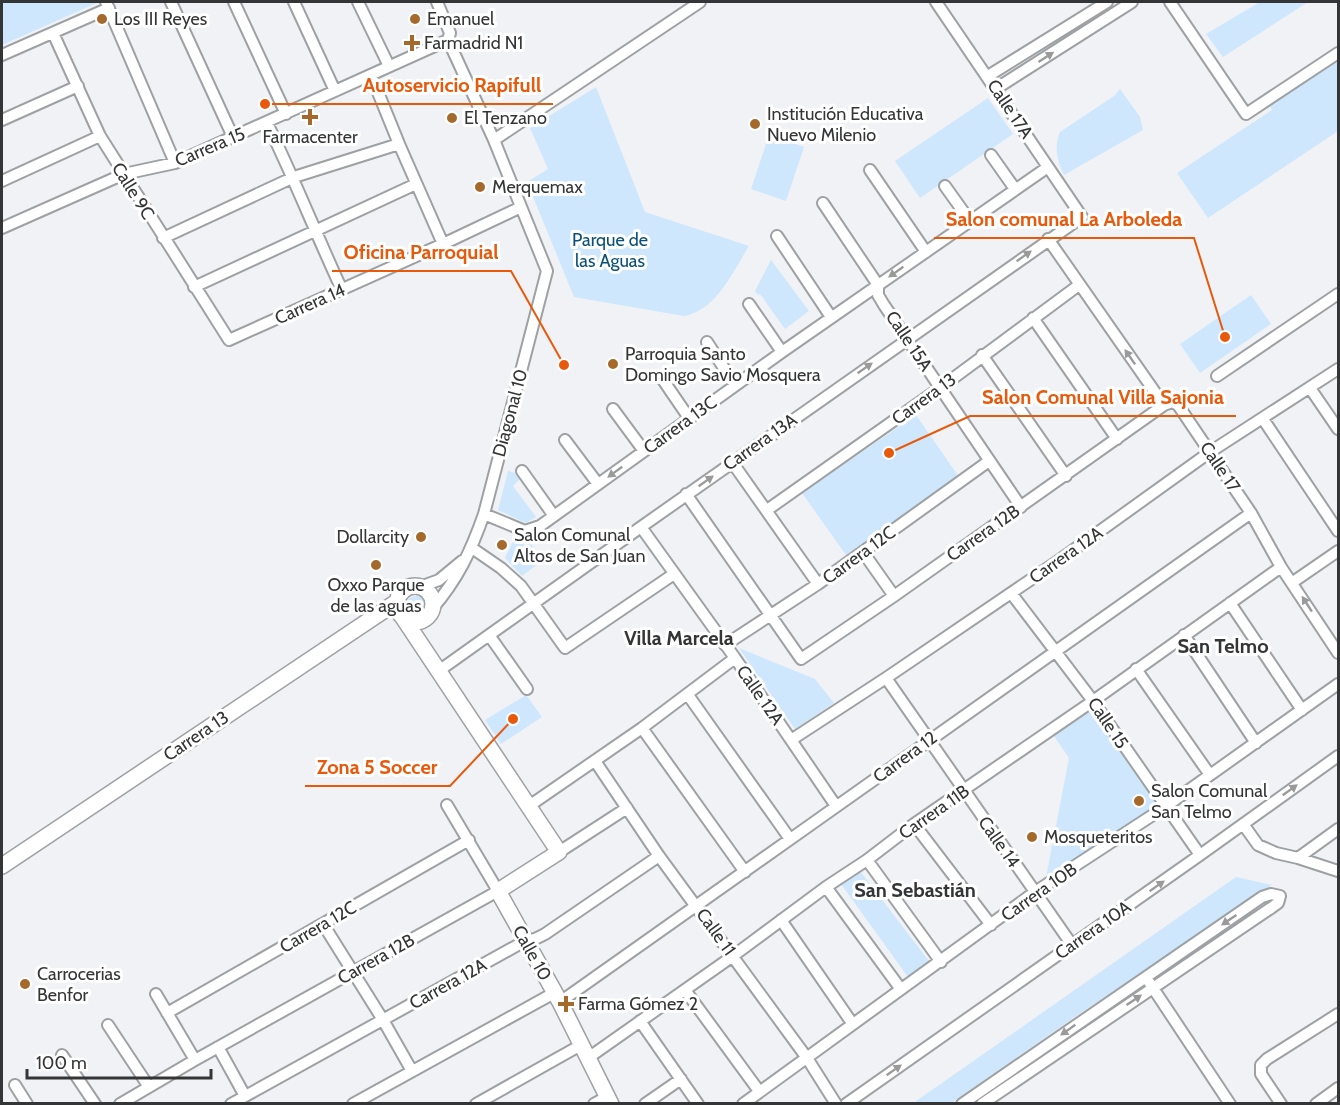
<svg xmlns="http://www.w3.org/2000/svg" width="1340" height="1105" font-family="Cabin,sans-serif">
<rect width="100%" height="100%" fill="#f0f2f5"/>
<path fill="#cee7fc" d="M2,2H99L2,45Z
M1260,2H1308L1223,57L1206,34Z
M1338,59V131L1208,218L1177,173L1272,110L1270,106Z
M596,87L645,212L749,246C733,271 717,310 684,316L574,297L527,182L548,169L530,128Z
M1120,89L1140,117L1143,130L1064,175C1057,162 1054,145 1060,132L1114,96Z
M988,98L1013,134L920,198L895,161Z
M769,135L804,147L786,201L751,189Z
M771,260L809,311L785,329L760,294L758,295L755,291Z
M1251,295L1271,324L1200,373L1180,344Z
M916,415L959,477L846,555L802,493Z
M508,471L516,473L520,479L513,486L536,517L526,523L498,510Z
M514,539L527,546L531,544L543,560L522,576L505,558Z
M405 607a11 11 0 1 1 22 0a11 11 0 1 1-22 0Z
M739,648L815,679L834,703L795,729Z
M526,695L542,717L501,744L485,720Z
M1090,710L1157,805L1045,883L1069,758L1054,736Z
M860,871L929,961L908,977L841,884Z
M1236,877L1272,885L1079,1014L951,1103L912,1104Z"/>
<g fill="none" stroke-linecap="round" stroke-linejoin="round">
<defs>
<path id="street" d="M106,2L175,163
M171,2L233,137
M234,2L286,114
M294,2L335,91
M358,2L389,66
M1170,2L1246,114L1338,53
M53,33L100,136L229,340L443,244L521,207
M2,55L109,8
M371,75L399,144L443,244
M988,76L1107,2
M997,88L1132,2
M2,120L78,86
M267,123C294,178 316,234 342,290
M494,140L700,2
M991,155L1015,189
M870,170L926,252
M2,181L100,136
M945,186L970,221
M823,203L878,285V295L884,305L1021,507
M2,228L124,174L175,163L448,40
M777,236L831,317
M163,238L294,177L399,144
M1048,239L1164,405
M194,287L416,184
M749,304L782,352
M1033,318L1117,439
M707,342L735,385
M982,355L1066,476
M1217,376L1338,294
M661,377L689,418
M1310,388L1338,429
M613,409L644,451
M1263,419L1338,531
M565,440L598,484
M732,462L818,584
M522,471L554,516
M686,494L801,659L894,596L1164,405L1172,402L1178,405L1251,513L1281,567L1338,653
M767,510L940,388L1079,285
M484,514L525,531L540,526L782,352L1048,167
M641,527L735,658L836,806
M472,548L501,568L521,586L565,648L674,574
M863,552L894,596
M1293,582L1338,551
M420,587L439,580L462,561
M1011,593L1093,701L1200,855
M1230,603L1302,710
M432,609C458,579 471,551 484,514L547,271L494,140L448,40L450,33L437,2
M489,635L527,689
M1184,635L1256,743
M725,645L818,584L989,461
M1136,669L1210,775
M440,670L641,527L1082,217L936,2
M886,678L1072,945
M688,695L790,839
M642,728L745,872
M791,740L886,678L1061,559L1210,452L1338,369
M595,761L659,856L807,1058L836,1104
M529,806L642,728L735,658
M914,824L991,925
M1243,824L1258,845L1276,853L1298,858L1338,871
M559,852L627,808
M1298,858L1338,829
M867,860L941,962
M826,887L900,988
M781,920L852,1023
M323,924L383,1020L412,1071
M1149,982L1230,1104
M685,990L759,1091
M156,994L195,1060
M560,1002C791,840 1020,674 1251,513
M167,1013L469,840
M640,1021L698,1104
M108,1025L149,1087
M218,1047L245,1096
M62,1055L95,1104
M588,1058L733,956L826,887L867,860L914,824L1093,701L1281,567
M15,1085L27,1104
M120,1104L195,1060L498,891L447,805
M231,1104L525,941L535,939L545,934L659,856
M353,1104L554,993
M476,1104L581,1045
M594,1104L607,1097
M645,1104L681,1079
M743,1104L1035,892L1165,807L1338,684
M846,1104L1200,855L1338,756
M962,1104L1262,897L1271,894L1280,896L1278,903L1271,908L982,1104
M1281,1104L1261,1074V1065L1267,1059L1338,1014
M1316,1104L1338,1088"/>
<path id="secondary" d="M397 604a18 18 0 1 1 36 0a18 18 0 1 1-36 0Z
M402,616L559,852L498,891L560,1002L611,1104
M2,866L398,601"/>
</defs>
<use href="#street" stroke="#9ea1a3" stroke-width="14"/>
<use href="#secondary" stroke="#9ea1a3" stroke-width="18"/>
<use href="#street" stroke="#fff" stroke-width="10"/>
<use href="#secondary" stroke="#fff" stroke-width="15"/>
</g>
<defs><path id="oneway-solid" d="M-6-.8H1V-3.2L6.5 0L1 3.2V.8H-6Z" transform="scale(1.5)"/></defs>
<g fill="#9a9a9a">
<use href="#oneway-solid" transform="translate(1046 57) rotate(-33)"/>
<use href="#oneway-solid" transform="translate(1024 256) rotate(-35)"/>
<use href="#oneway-solid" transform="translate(896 272) rotate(145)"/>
<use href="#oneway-solid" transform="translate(1130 357) rotate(-125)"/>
<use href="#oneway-solid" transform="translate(865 368) rotate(-35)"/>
<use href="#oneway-solid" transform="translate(615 472) rotate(144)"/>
<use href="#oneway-solid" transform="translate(706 481) rotate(-35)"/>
<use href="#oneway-solid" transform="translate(1307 604) rotate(-123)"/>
<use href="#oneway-solid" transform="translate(1290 790) rotate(-36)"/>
<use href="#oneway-solid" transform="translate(1157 886) rotate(-35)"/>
<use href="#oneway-solid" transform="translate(1229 920) rotate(146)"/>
<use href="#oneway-solid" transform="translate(1134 1000) rotate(-34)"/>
<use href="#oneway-solid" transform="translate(1068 1030) rotate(145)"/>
<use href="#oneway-solid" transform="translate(894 1070) rotate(-35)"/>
</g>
<g fill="#a5692c" stroke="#fff" stroke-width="2">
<circle cx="102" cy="19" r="6"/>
<circle cx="415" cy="19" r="6"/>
<path d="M409 34h6v6h6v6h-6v6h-6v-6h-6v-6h6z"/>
<path d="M307 108h6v6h6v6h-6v6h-6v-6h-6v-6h6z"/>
<circle cx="452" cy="118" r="6"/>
<circle cx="755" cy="124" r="6"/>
<circle cx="480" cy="187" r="6"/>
<circle cx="613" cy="364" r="6"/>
<circle cx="421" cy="537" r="6"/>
<circle cx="502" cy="545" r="6"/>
<circle cx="376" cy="565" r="6"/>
<circle cx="1139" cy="801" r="6"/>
<circle cx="1032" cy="837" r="6"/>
<circle cx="25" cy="984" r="6"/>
<path d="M563 995h6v6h6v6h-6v6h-6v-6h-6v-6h6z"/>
</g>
<g text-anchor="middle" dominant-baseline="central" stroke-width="6" stroke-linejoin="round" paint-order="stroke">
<g font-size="18" fill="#343536" stroke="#fff" text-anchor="start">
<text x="114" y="19">Los III Reyes</text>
<text x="427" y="19">Emanuel</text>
<text x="424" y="43">Farmadrid N1</text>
<text x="767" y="114">Institución Educativa<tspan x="767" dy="21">Nuevo Milenio</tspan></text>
<text x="464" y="118">El Tenzano</text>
<text x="310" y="137" text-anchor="middle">Farmacenter</text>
<text x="492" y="187">Merquemax</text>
<text x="625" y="354">Parroquia Santo<tspan x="625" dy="21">Domingo Savio Mosquera</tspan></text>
<text x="514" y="535">Salon Comunal<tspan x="514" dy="21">Altos de San Juan</tspan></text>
<text x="409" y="537" text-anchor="end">Dollarcity</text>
<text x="376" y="585" text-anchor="middle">Oxxo Parque<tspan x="376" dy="21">de las aguas</tspan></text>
<text x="1151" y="791">Salon Comunal<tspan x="1151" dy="21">San Telmo</tspan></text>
<text x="1044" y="837">Mosqueteritos</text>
<text x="37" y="974">Carrocerias<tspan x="37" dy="21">Benfor</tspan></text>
<text x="578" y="1004">Farma Gómez 2</text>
</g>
<g font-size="18" fill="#343536" stroke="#fff">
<text transform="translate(1010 109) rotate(56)">Calle 17A</text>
<text transform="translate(210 147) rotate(-23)">Carrera 15</text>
<text transform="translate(133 191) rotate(58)">Calle 9C</text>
<text transform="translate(310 304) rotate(-24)">Carrera 14</text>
<text transform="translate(909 341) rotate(56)">Calle 15A</text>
<text transform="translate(924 399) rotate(-36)">Carrera 13</text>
<text transform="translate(510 413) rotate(-75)">Diagonal 10</text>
<text transform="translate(680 425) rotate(-36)">Carrera 13C</text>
<text transform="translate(760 442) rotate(-35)">Carrera 13A</text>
<text transform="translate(1220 467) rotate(56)">Calle 17</text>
<text transform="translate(983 533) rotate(-35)">Carrera 12B</text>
<text transform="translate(859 555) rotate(-36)">Carrera 12C</text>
<text transform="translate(1066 555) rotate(-35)">Carrera 12A</text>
<text transform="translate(760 695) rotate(55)">Calle 12A</text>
<text transform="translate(1108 723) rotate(56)">Calle 15</text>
<text transform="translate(196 736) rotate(-34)">Carrera 13</text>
<text transform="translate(905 757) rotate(-36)">Carrera 12</text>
<text transform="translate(934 812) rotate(-35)">Carrera 11B</text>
<text transform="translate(999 842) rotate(55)">Calle 14</text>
<text transform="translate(1039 892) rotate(-35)">Carrera 10B</text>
<text transform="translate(318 927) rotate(-30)">Carrera 12C</text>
<text transform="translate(1093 930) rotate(-35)">Carrera 10A</text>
<text transform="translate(716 932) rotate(54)">Calle 11</text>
<text transform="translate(532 953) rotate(61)">Calle 10</text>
<text transform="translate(376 959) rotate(-29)">Carrera 12B</text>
<text transform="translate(448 984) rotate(-29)">Carrera 12A</text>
</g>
<g font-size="18" fill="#09507a" stroke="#fff">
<text x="610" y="240">Parque de<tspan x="610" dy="21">las Aguas</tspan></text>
</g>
<g font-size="20" font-weight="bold" fill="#343536" stroke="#fff">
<text x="679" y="638">Villa Marcela</text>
<text x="1223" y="646">San Telmo</text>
<text x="915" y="890">San Sebastián</text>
</g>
</g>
<path fill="none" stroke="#e8590c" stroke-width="2" d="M265 104L350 104H553M1225 337L1194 238H934M564 365L511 271H332M889 453L970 416H1236M513 719L450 786H305"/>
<g fill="#e8590c" stroke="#fff" stroke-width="2">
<circle cx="265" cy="104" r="6"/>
<circle cx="1225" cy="337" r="6"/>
<circle cx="564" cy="365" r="6"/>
<circle cx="889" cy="453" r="6"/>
<circle cx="513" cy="719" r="6"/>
</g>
<g font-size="20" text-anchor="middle" font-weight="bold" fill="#e8590c" stroke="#fff" stroke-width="6" stroke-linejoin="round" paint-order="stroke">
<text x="452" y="92">Autoservicio Rapifull</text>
<text x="1064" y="226">Salon comunal La Arboleda</text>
<text x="421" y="259">Oficina Parroquial</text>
<text x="1103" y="404">Salon Comunal Villa Sajonia</text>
<text x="377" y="774">Zona 5 Soccer</text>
</g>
<rect width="1340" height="1105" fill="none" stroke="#343536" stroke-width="6"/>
<path d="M27 1069v9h184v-9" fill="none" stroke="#343536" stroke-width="3"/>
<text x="36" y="1069" font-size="18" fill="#343536" stroke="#ffffff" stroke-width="4.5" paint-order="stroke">100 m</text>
</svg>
